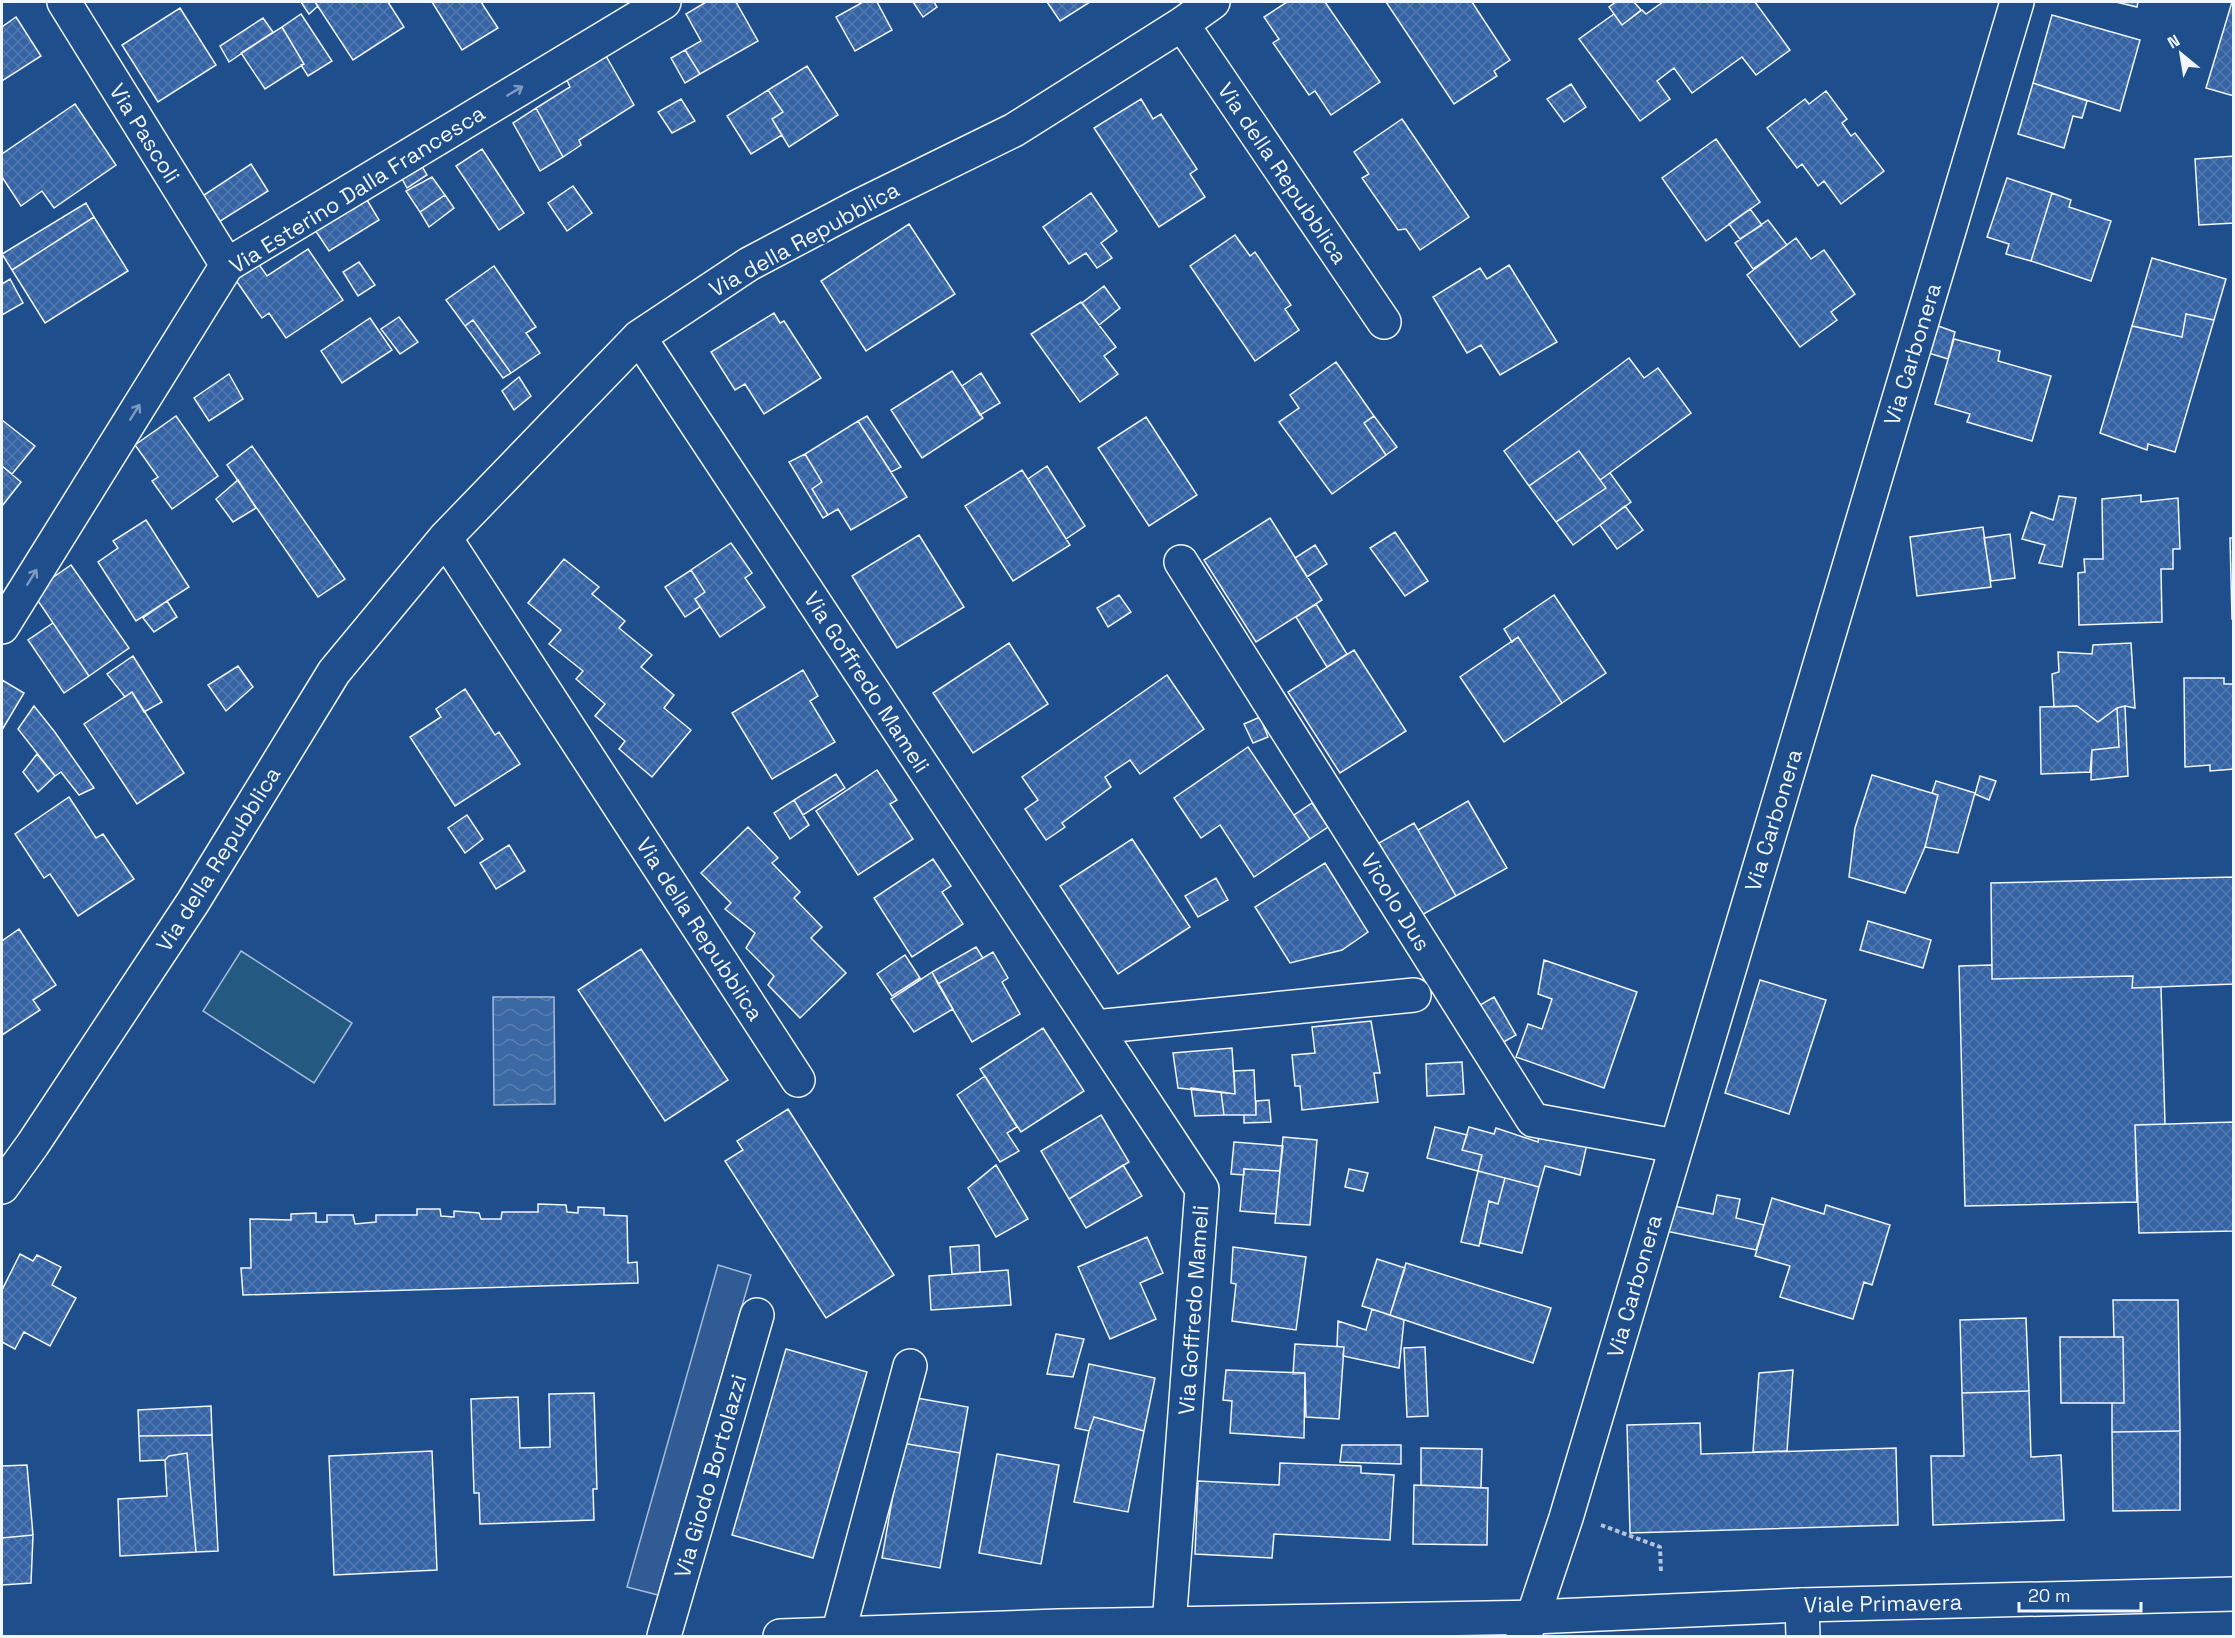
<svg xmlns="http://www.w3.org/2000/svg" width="2235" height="1638" font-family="'Space Grotesk',sans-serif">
<defs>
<pattern id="water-waves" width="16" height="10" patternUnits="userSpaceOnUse" patternTransform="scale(1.5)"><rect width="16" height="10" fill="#3b69a3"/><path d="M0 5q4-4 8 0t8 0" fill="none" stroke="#587fb1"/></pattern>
<pattern id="building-cross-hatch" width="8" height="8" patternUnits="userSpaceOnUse" patternTransform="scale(1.5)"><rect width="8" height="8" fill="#3563a3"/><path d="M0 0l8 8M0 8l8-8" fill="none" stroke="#537ab1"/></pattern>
</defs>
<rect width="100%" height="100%" fill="#1f4e8c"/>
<path fill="#245a82" stroke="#a8bbd7" stroke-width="1.5" d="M241,951L352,1023L314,1083L203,1011Z"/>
<path fill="#305b95" stroke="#a8bbd7" stroke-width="1.5" d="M718,1265L751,1275L658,1595L627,1587Z"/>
<path fill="url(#water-waves)" stroke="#a8bbd7" stroke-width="1.5" d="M493,997H554L555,1104L494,1105Z"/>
<path fill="url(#building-cross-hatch)" stroke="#f2f6ff" stroke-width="1.5" d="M301,2H315L318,6L309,14Z
M315,2H388L404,27L353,60Z
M432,2H481L498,28L462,50Z
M706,2H736L758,41L700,74L685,50L701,41L686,14Z
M863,2H877L892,30L855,51L836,17Z
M913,2H934L937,7L923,17Z
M1047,2H1090L1060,21Z
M1287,2H1325L1380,82L1331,115L1315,91L1309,95L1273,43L1279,39L1264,17Z
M1386,2H1472L1510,60L1494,71L1497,76L1454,104Z
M1616,2H1634L1641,10L1622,25L1609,7Z
M1663,2H1755L1790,50L1756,75L1742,57L1692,93L1674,68L1657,81L1670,99L1640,121L1579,39L1614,14L1622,25L1642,10L1646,14Z
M2116,2H2138L2137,7Z
M2232,2H2234V96L2206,88Z
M180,8L216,65L158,102L122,45Z
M301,14L332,61L308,76L301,65L304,64L282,27Z
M2052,15L2140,40L2120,111L2033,83Z
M16,17L41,56L2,81V27Z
M263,18L273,32L229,62L220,46Z
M282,27L304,64L265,89L241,53Z
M685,50L700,74L685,83L671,58Z
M606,56L634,105L579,140L581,145L563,157L536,108L570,87L566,78Z
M807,66L838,115L789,147L772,119L783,112L768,90Z
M2033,83L2087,101L2082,118L2073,116L2064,148L2018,134Z
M1571,84L1586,107L1564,122L1547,99Z
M768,90L783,112L772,119L782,135L751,154L727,116Z
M1826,91L1847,119L1842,123L1851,136L1855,133L1884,171L1841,204L1824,181L1818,186L1802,164L1797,168L1767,128L1805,99L1809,104Z
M681,99L695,121L672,133L658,112Z
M1141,99L1153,119L1161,114L1197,169L1190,174L1205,197L1159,227L1094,128Z
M75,104L116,165L54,208L42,191L21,206L2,177V154Z
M536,108L563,157L540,171L513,123Z
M1402,119L1469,217L1420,250L1406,229L1398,230L1362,178L1369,174L1354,152Z
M1716,139L1760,202L1706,241L1662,178Z
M482,149L524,213L499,230L456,166Z
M2234,156V223L2199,225L2195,159Z
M419,161L427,175L407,188L400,175Z
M251,164L268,191L214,225L198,199Z
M432,177L445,195L420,212L406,191Z
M2007,178L2052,193L2031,261L2006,254L2009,244L1987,237Z
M573,186L592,213L567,231L548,203Z
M1091,193L1117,231L1101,243L1112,258L1097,268L1086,253L1069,264L1043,227Z
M2052,193L2071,200L2069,207L2111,221L2091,281L2031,261Z
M364,195L379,220L329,251L313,227Z
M445,195L454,208L429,227L420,212Z
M86,203L94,217L12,270L2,254Z
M1750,209L1762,225L1740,239L1729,224Z
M94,217L128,271L45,323L12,270Z
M1768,220L1787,245L1753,269L1735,243Z
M909,224L955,294L866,351L821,281Z
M1235,235L1250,256L1255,252L1291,305L1285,309L1299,330L1255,361L1190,266Z
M1796,238L1811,259L1824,250L1855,294L1831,312L1837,320L1800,347L1747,275Z
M308,249L343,300L286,338L269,313L262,318L235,279L258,263L267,276Z
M2152,258L2226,279L2214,320L2186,314L2182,337L2132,326Z
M359,262L375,285L358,296L343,272Z
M1509,265L1557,342L1500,375L1481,345L1467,353L1433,297L1480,268L1487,279Z
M494,266L536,327L526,333L540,353L511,373L473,320L465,326L446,300Z
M10,279L23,303L2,315V284Z
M1104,286L1120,308L1099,325L1082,303Z
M1081,302L1116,347L1104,356L1118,374L1080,402L1031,334Z
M774,313L780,323L784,321L821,378L764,414L745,384L735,390L711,352Z
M2186,314L2214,320L2175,452L2148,444L2147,450L2100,433L2132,326L2182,337Z
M399,317L418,342L400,354L381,329Z
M370,318L392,350L342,383L321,351Z
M473,320L511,373L503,378L465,326Z
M1930,323L1955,332L1948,359L1922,351Z
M1954,339L2000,351L1998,361L2051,376L2032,441L1967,422L1970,414L1935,404Z
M1629,358L1644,378L1658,368L1691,413L1600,480L1579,451L1529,486L1504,451Z
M1336,362L1374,416L1364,423L1386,455L1332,494L1279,422L1299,408L1290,395Z
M952,371L983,418L922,458L891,410Z
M981,373L1000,403L980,415L962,386Z
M229,374L243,399L209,421L194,398Z
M519,377L531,396L514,410L502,391Z
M176,416L218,476L172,509L152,481L158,477L135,445Z
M867,416L901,467L891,472L858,421Z
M1374,416L1397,447L1386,455L1364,423Z
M1146,417L1197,495L1149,526L1098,448Z
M2,420L35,446L12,474L2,466Z
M858,421L907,497L851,530L838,509L828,515L812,489L822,482L805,454Z
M252,446L345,579L318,597L227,465Z
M1579,451L1606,488L1556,522L1529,486Z
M805,454L822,482L812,489L828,515L823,518L789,462Z
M2,466L21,482L2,506Z
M1047,466L1085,526L1066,539L1028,479Z
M1022,470L1070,545L1013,581L965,506Z
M1610,473L1631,502L1573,545L1556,522L1606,488L1600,480Z
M238,480L256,508L233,522L216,499Z
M2141,495V502L2178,498L2180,549H2173V569H2161L2162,622L2079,625L2078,573L2085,572L2084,559H2103L2102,499Z
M2059,496L2076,498L2062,567L2039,563L2045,545L2022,539L2031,512L2053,520Z
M1625,506L1643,530L1617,549L1600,525Z
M1270,518L1322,600L1256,642L1204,560Z
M146,520L189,587L136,621L98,562L118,548L113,541Z
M1983,527L1991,587L1917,596L1910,537Z
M1395,532L1428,581L1405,596L1370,548Z
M2010,534L2015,578L1991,581L1984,538Z
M919,535L964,607L897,648L852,576Z
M2230,538H2234V619H2232Z
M731,543L752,573L745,578L765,607L720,637L695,599L705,592L691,570Z
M1315,545L1327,564L1307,577L1295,558Z
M564,559L599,587L592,594L625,621L619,628L652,655L641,667L674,695L664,708L691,730L652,777L619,749L625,741L595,716L605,704L576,679L583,671L549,644L561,630L528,603Z
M71,565L129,648L89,676L32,592Z
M691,570L705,592L695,599L700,607L685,617L665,587Z
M1119,595L1131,612L1108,627L1097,608Z
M1554,595L1606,673L1562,703L1518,637L1512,642L1504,629Z
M167,601L177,617L154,632L143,618Z
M1316,604L1347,654L1327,667L1296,617Z
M53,623L89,676L64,693L28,640Z
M1518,637L1562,703L1504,742L1460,677Z
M1009,643L1048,704L973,753L933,693Z
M2131,643L2135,708L2125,706L2117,708L2098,722L2077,706L2054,707L2052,674L2059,672L2058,652L2092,654L2093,645Z
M1354,650L1406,731L1340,773L1288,692Z
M133,656L162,702L144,712L132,692L125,697L107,674Z
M238,666L253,687L226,711L208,685Z
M803,670L818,696L810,701L835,742L772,779L732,713Z
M1167,675L1204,729L1140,774L1130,760L1105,777L1111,787L1062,823L1065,827L1046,840L1025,809L1038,800L1022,777Z
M2184,678H2224V684H2234V769L2210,771V765L2185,767Z
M2,680L24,693L2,730Z
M465,689L495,735L499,732L520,764L455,806L410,737L441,717L436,709Z
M132,692L184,773L137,804L84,724Z
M34,706L54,731L94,788L79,795L61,772L55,776L18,729Z
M2077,706L2098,722L2117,708L2119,747L2092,750L2090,772L2041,774L2040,707Z
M2125,706L2128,776L2091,780L2092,750L2119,747L2117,708Z
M1260,717L1268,737L1253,743L1244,724Z
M1248,747L1310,839L1254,877L1220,825L1201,838L1174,798Z
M37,754L55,776L38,792L23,772Z
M877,770L897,800L890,804L913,839L858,875L816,811Z
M836,774L845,788L803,815L794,800Z
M1872,775L1938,795L1925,847L1905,893L1849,877L1855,828Z
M1980,776L1996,781L1989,800L1975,794Z
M1936,781L1975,793L1958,853L1925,847L1938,795L1932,793Z
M69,797L96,838L103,834L134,879L78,916L50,874L44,878L15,834Z
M794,800L809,825L790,839L774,813Z
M1468,801L1507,868L1456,896L1418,830Z
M1312,803L1328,827L1310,839L1294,815Z
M467,815L483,839L465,853L448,828Z
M1414,823L1456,896L1420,916L1379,843Z
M748,827L778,858L772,863L800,892L794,898L822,927L811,938L846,973L800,1018L768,985L774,976L746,948L755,933L725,909L731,903L701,873Z
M1132,839L1190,927L1118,974L1060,886Z
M509,845L525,871L496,889L480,863Z
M933,859L951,886L942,892L963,924L912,957L874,898Z
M1325,863L1368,932L1342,950L1290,963L1255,907Z
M2234,877V984L2132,988L2133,976L1992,979L1991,883Z
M1216,878L1228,900L1198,917L1185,896Z
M1868,921L1931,940L1923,968L1860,950Z
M19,929L56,985L33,1000L40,1010L2,1035V941Z
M976,947L983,958L938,984L932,972Z
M641,949L728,1080L665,1121L578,990Z
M993,952L1008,978L1002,982L1020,1014L972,1042L938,984Z
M905,955L920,978L892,996L877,974Z
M1544,960L1637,992L1604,1088L1516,1057L1528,1024L1542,1029L1552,999L1538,994Z
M1992,965V979L2133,976L2132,988L2161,987L2165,1124L2135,1125L2137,1202L1965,1206L1959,966Z
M932,972L953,1009L914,1032L891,999Z
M1760,980L1826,1000L1789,1114L1725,1093Z
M1494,997L1516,1035L1495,1047L1473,1009Z
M1371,1021L1380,1073H1374L1378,1102L1302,1110L1300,1086H1295L1292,1055L1315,1053L1312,1027Z
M1043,1028L1084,1091L1021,1132L980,1069Z
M1232,1048L1235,1094L1178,1088L1173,1053Z
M1462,1062L1464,1094L1427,1096L1426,1064Z
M1254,1070L1256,1115H1224L1221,1092L1235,1094L1234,1071Z
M985,1076L1017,1127L1007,1133L1019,1151L1000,1162L957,1095Z
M1191,1088L1221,1092L1224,1115L1195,1116Z
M1269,1100L1271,1122L1244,1123V1115H1256V1101Z
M788,1109L894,1275L826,1318L725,1161L743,1150L737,1141Z
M1101,1115L1129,1162L1069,1199L1041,1151Z
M2234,1122V1231L2139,1233L2135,1125Z
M1435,1127L1467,1135L1462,1150L1482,1155L1478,1171L1427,1158Z
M1469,1127L1494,1134L1496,1128L1538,1142L1540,1131L1587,1144L1580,1175L1545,1166L1539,1187L1478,1171L1482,1155L1462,1150Z
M1283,1137L1317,1140L1310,1225L1275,1223Z
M1234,1142L1283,1146L1280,1171L1244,1169V1175L1231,1174Z
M996,1165L1028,1219L996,1237L968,1188Z
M1123,1165L1142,1196L1086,1228L1069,1199Z
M1244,1169L1280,1171L1276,1214L1240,1211Z
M1349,1169L1368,1173L1363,1191L1345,1187Z
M1478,1171L1505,1178L1498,1204L1489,1201L1479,1246L1461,1242Z
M1505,1178L1539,1187L1522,1253L1480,1243L1489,1201L1498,1204Z
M1717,1195L1740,1199L1736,1218L1764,1225L1756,1250L1661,1230L1669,1205L1713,1214Z
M1772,1198L1824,1214L1826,1205L1890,1225L1872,1285L1864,1282L1853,1319L1780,1297L1790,1266L1755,1256Z
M538,1204L566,1205L567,1212L578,1213V1207L604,1208V1215L627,1216L628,1263L637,1262L638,1283L243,1295L241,1268H251L250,1219L291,1220V1214L316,1213V1222H327V1215H353L355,1224L376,1222V1215H417V1209H440L441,1216L454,1217V1211L479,1213L481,1219H501L502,1212H538Z
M1147,1237L1163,1273L1140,1283L1156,1319L1110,1339L1078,1267Z
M979,1245L980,1272L952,1274L950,1247Z
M1233,1247L1306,1257L1296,1330L1232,1321L1236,1284L1231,1283Z
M20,1254L33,1261L37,1255L61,1267L52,1285L76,1298L50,1346L24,1332L15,1349L2,1342V1290Z
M1377,1259L1405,1268L1390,1315L1362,1306Z
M1406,1263L1551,1308L1533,1363L1390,1315Z
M1008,1270L1011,1305L931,1310L929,1276Z
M2113,1300H2178L2180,1431L2112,1432V1403H2124L2123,1337H2114Z
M1372,1309L1404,1320L1399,1368L1343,1356L1344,1347H1337L1338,1321L1366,1330Z
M2026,1318L2029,1391L1962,1393L1960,1320Z
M1056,1334L1084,1339L1073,1377L1047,1374Z
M2060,1337H2123L2124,1403H2061Z
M1295,1344L1344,1347L1339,1419L1306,1417L1305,1373L1293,1374Z
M1425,1347L1428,1416L1407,1417L1404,1348Z
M786,1349L867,1372L813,1558L732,1535Z
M1089,1364L1155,1378L1144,1431L1094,1417L1089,1431L1075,1428Z
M1226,1370L1305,1373L1304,1438L1230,1433L1232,1401L1223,1400Z
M1793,1370L1787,1451L1753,1452L1759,1373Z
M2029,1391L2031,1457L2061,1455L2064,1520L1933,1525L1931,1456H1964L1962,1393Z
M594,1393L597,1489H593L594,1520L480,1524L479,1493H474L471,1399L518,1397L520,1448L550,1447L549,1394Z
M911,1397L968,1407L960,1453L902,1443Z
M211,1406L212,1435L139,1436L138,1410Z
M1094,1417L1144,1431L1128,1512L1074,1502L1089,1431Z
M1700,1423L1701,1454L1896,1448L1898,1525L1630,1533L1627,1425Z
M2180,1431V1510L2113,1511L2112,1432Z
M212,1435L218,1551L196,1552L187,1453L169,1456L165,1460L140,1461L139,1436Z
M902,1443L960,1453L940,1568L882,1558Z
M1342,1445H1401V1464L1340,1462Z
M1421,1448L1482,1449L1481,1488L1421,1485Z
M432,1451L437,1570L334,1575L329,1456Z
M187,1453L196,1552L120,1556L118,1499L167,1496L165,1460L169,1456Z
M997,1454L1059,1465L1041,1564L979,1553Z
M1280,1463L1361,1466V1473L1394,1475L1390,1540L1274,1534L1272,1558L1195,1554L1198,1481L1279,1485Z
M27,1465L33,1535L2,1538V1466Z
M1414,1485L1488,1488L1487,1545L1413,1544Z
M33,1535L31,1583L2,1585V1538Z"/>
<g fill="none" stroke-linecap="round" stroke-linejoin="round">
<defs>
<path id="street" d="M64,2L227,265
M1182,24L1384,322
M639,337L1202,1189L1169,1625
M445,538L798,1080
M1181,562L1533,1120L1675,1146
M2,627L227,265L664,2
M1095,1027L1414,995
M2,1187L33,1144L193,902L334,672L445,538L639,337L749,264L857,207L1014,130L1182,24L1213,2
M1802,1605L1803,1636
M838,1634L910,1366
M664,1636L757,1315
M1523,1636L1533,1617L1566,1518L2017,2"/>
<path id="secondary" d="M780,1636L1058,1626L1533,1617L1802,1605L2234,1594"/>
</defs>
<use href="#street" stroke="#f2f6ff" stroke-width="36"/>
<use href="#secondary" stroke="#f2f6ff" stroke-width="36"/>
<path stroke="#b3c4dc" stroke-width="4" stroke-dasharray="4.5 3" stroke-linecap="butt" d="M1601,1525L1660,1547L1661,1573"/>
<use href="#street" stroke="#1f4e8c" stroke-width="33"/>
<use href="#secondary" stroke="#1f4e8c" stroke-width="33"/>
</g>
<defs><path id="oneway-shaft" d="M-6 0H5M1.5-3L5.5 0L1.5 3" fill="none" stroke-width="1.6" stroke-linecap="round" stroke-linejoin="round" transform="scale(1.5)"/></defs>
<g stroke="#7e9ac0">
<use href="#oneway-shaft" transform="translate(515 91) rotate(-31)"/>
<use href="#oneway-shaft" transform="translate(135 412) rotate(-58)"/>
<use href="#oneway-shaft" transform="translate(32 577) rotate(-58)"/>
</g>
<g text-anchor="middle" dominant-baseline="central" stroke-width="4.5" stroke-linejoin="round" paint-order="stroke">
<g font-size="22" fill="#f2f6ff" stroke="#1f4e8c">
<text transform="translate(145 133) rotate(58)">Via Pascoli</text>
<text transform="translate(1283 173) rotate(56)">Via della Repubblica</text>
<text transform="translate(357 189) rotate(-32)">Via Esterino Dalla Francesca</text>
<text transform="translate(804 239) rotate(-29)">Via della Repubblica</text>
<text transform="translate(1912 354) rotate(-73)">Via Carbonera</text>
<text transform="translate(867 682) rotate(57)">Via Goffredo Mameli</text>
<text transform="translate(1773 820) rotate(-73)">Via Carbonera</text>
<text transform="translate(218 859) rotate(-58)">Via della Repubblica</text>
<text transform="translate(1396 902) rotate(58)">Vicolo Dus</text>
<text transform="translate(700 929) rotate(57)">Via della Repubblica</text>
<text transform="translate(1634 1286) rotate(-74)">Via Carbonera</text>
<text transform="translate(1193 1310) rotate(-86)">Via Goffredo Mameli</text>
<text transform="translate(710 1476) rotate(-74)">Via Giodo Bortolazzi</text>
<text transform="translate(1883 1603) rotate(-1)">Viale Primavera</text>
</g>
</g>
<rect width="2235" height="1638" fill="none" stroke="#f2f6ff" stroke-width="6"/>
<g transform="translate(2181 54) rotate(330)" stroke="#1f4e8c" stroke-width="4.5" paint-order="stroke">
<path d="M0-4.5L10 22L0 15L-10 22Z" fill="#f2f6ff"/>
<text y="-9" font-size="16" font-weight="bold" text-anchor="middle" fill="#f2f6ff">N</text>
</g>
<path d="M2019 1602v9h122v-9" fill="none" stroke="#f2f6ff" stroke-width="3"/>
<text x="2028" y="1602" font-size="18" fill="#f2f6ff" stroke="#1f4e8c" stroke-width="4.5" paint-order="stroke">20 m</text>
</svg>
